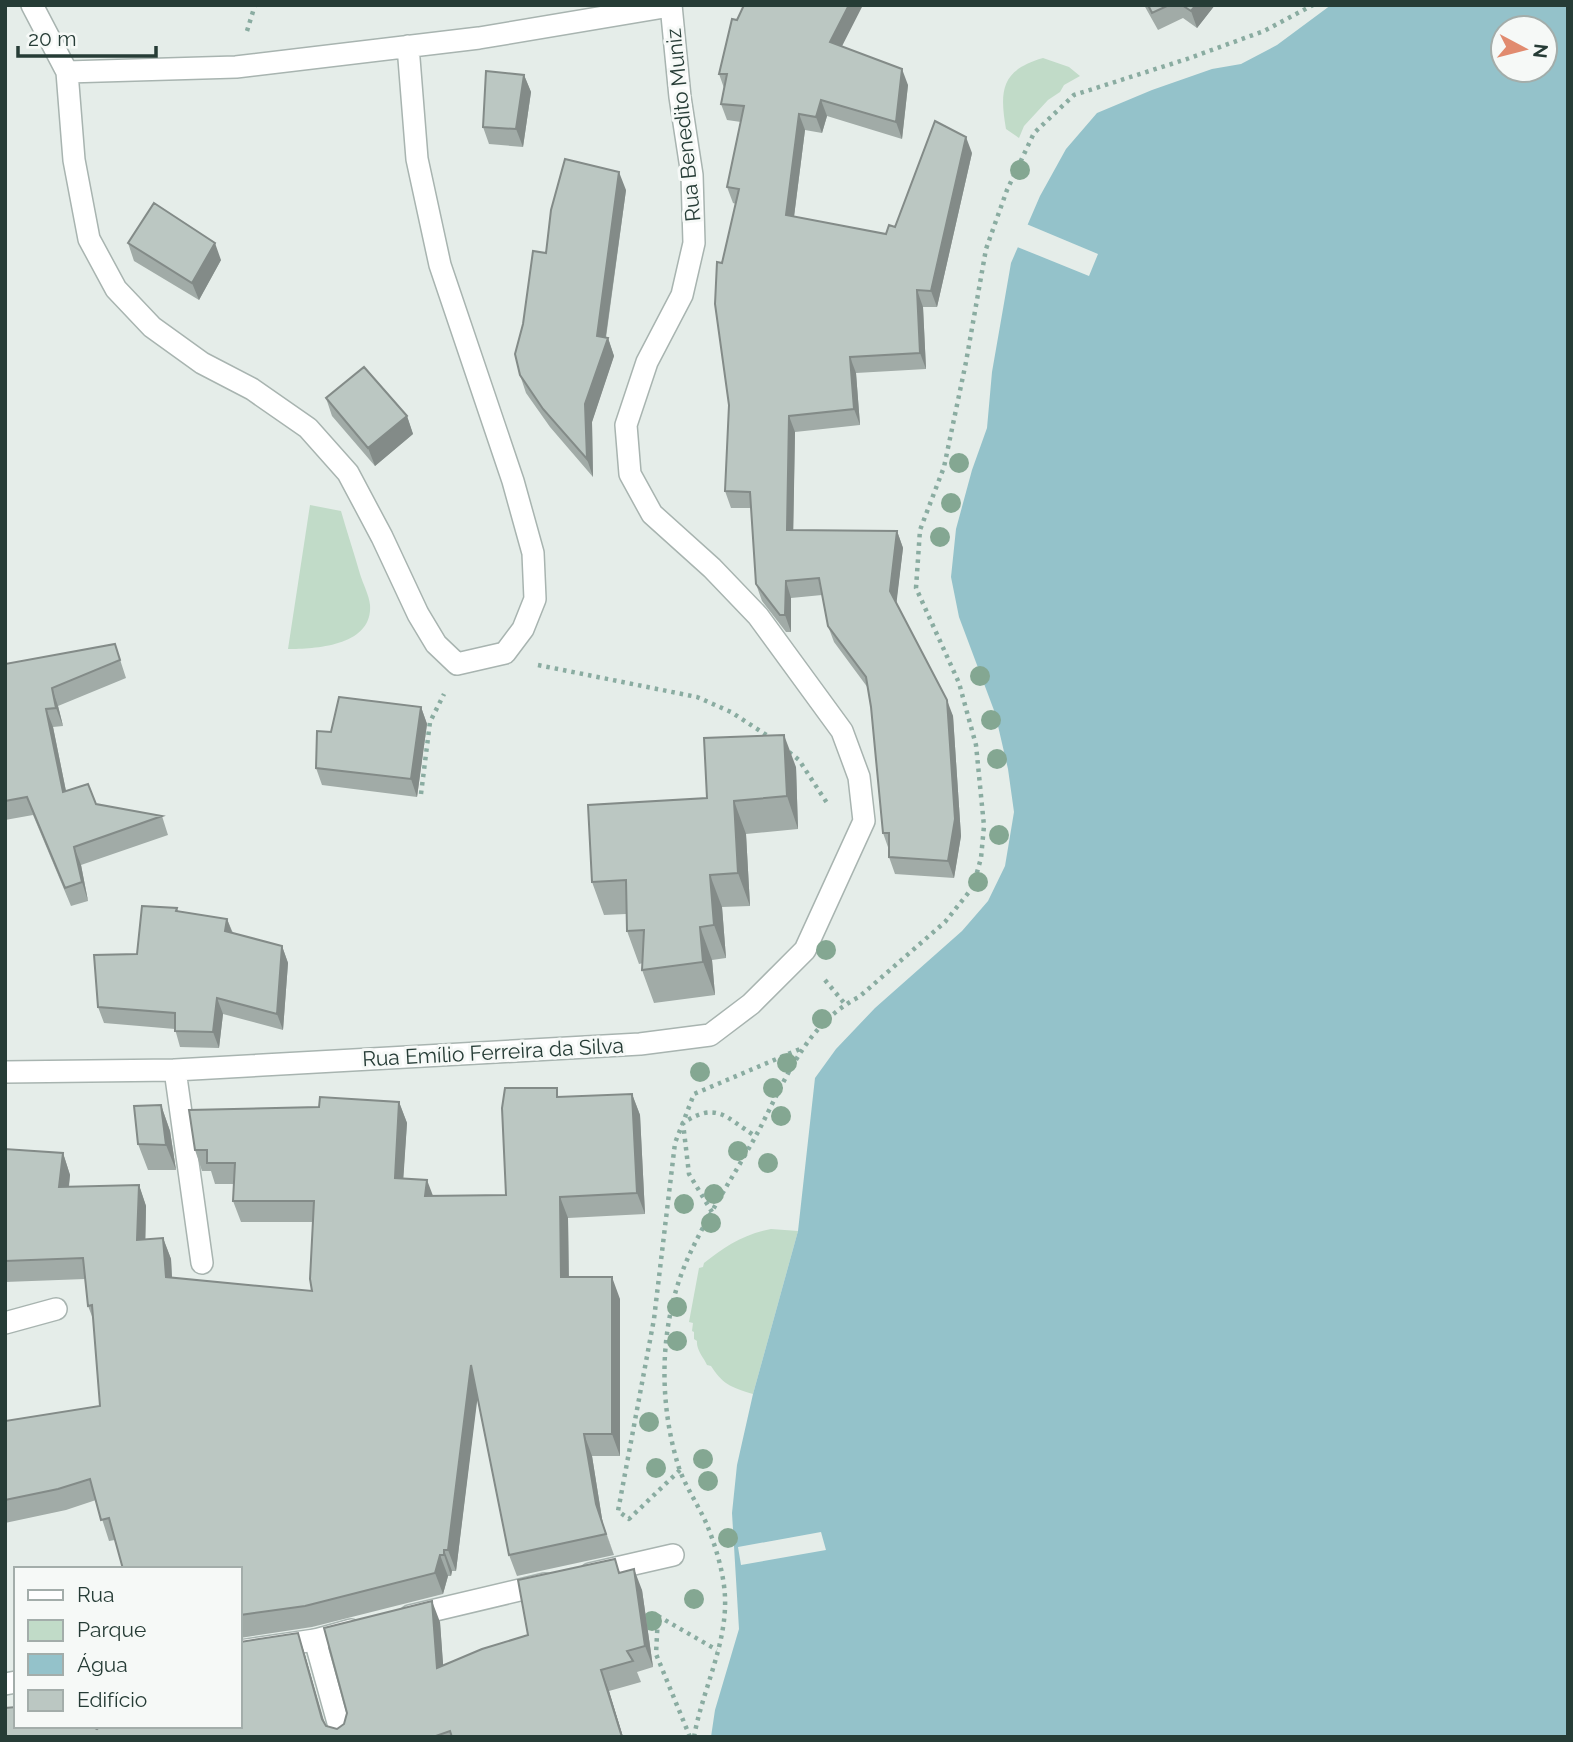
<svg xmlns="http://www.w3.org/2000/svg" width="1573" height="1742" font-family="Raleway,sans-serif">
<rect width="100%" height="100%" fill="#e5ede9"/>
<path fill="#c1dbc8" d="M1043,58L1069,67L1080,76L1064,85L1060,92L1048,100L1024,126L1019,138L1006,129C999,89 1002,70 1043,58Z
M310,505L341,511C347,532 354,553 360,574C363,584 369,595 370,605C373,646 315,649 288,649Z
M771,1229L798,1231L753,1394C729,1387 722,1383 711,1366L707,1365C704,1358 696,1350 697,1341L694,1339V1332L692,1331L693,1323L689,1322L699,1268L703,1267L704,1263C723,1248 743,1234 771,1229Z"/>
<path fill="#94c2ca" fill-rule="evenodd" d="M1331,5H1568V1737H711L715,1710L739,1629L732,1513L737,1465L753,1394L798,1231L815,1078L836,1049L875,1008L962,931L988,901L1005,866L1014,812L1008,769L995,713L959,617L951,577L956,529L972,470L987,428L992,372L1011,263L1040,196L1066,149L1097,113L1152,90L1212,69L1241,64L1277,45ZM1503,28H1545V70H1503Z"/>
<path fill="#e5ede9" d="M1024,223L1098,254L1089,276L1015,246Z
M821,1532L826,1550L741,1565L738,1547Z"/>
<g fill="none" stroke-linecap="round" stroke-linejoin="round">
<defs>
<path id="service" d="M315,1640L342,1737"/>
<path id="minor" d="M32,5L67,72L74,160L89,239L116,289L152,327L202,363L252,389L308,428L348,473L382,537L418,614L436,644L457,664L505,653L523,629L535,599L533,553L513,481L440,265L417,159L408,46
M67,72L236,67L479,38L670,6
M175,1070L202,1263
M5,1072L175,1070L640,1044L710,1035L751,1004L805,950L864,821L859,777L842,731L758,616L712,568L652,514L630,474L626,425L647,362L682,295L694,243L692,175L680,97L671,5
M5,1323L56,1309
M590,1574L673,1555
M410,1616L545,1584
M240,1651L315,1640L351,1630
M5,1684L16,1682"/>
</defs>
<use href="#service" stroke="#a8b4b0" stroke-width="24"/>
<use href="#minor" stroke="#a8b4b0" stroke-width="24"/>
<path stroke="#8aaca1" stroke-width="4.5" stroke-dasharray="3.5 5" stroke-linecap="butt" d="M247,31L255,5
M538,665L697,697L731,712L771,738
M789,752L799,760L827,803
M421,794L430,722L444,694
M825,980L845,1004
M712,1212L689,1174L683,1123C717,1101 725,1117 755,1136
M680,1470L629,1519L618,1511L654,1319L675,1143L694,1094L800,1049
M690,1737L656,1654L658,1616L717,1650
M694,1737C702,1691 727,1645 725,1597C724,1574 716,1547 707,1525C699,1506 686,1488 679,1468C658,1402 659,1324 687,1260C707,1215 736,1173 759,1130C785,1080 807,1023 859,997L945,922L973,887L981,858L984,826L976,745L959,683L916,588L920,530L944,467L966,362L986,249L1007,190L1034,133L1074,95L1187,59L1264,31L1313,5"/>
<use href="#service" stroke="#fff" stroke-width="21"/>
<use href="#minor" stroke="#fff" stroke-width="21"/>
</g>
<g fill="#84a792">
<circle cx="1020" cy="170" r="10"/>
<circle cx="959" cy="463" r="10"/>
<circle cx="951" cy="503" r="10"/>
<circle cx="940" cy="537" r="10"/>
<circle cx="980" cy="676" r="10"/>
<circle cx="991" cy="720" r="10"/>
<circle cx="997" cy="759" r="10"/>
<circle cx="999" cy="835" r="10"/>
<circle cx="978" cy="882" r="10"/>
<circle cx="826" cy="950" r="10"/>
<circle cx="822" cy="1019" r="10"/>
<circle cx="787" cy="1063" r="10"/>
<circle cx="700" cy="1072" r="10"/>
<circle cx="773" cy="1088" r="10"/>
<circle cx="781" cy="1116" r="10"/>
<circle cx="738" cy="1151" r="10"/>
<circle cx="768" cy="1163" r="10"/>
<circle cx="714" cy="1194" r="10"/>
<circle cx="684" cy="1204" r="10"/>
<circle cx="711" cy="1223" r="10"/>
<circle cx="677" cy="1307" r="10"/>
<circle cx="677" cy="1341" r="10"/>
<circle cx="649" cy="1422" r="10"/>
<circle cx="703" cy="1459" r="10"/>
<circle cx="656" cy="1468" r="10"/>
<circle cx="708" cy="1481" r="10"/>
<circle cx="728" cy="1538" r="10"/>
<circle cx="694" cy="1599" r="10"/>
<circle cx="652" cy="1621" r="10"/>
</g>
<path fill="#a1aba7" d="M1144,5H1215L1197,28L1183,18L1158,30Z
M737,20L842,46L908,85L902,139L827,116L822,133L805,130L794,217L886,234L972,153L937,307H923L926,369L856,373L860,425L795,432L793,530L897,531L903,548L896,603L953,716L961,836L954,878L895,874L889,857V850L883,833L871,707L868,688L834,642L828,626L822,595L791,598V632H786L762,601L756,584L751,508H731L725,491L729,405L722,263L736,204L733,203L727,187L741,122L727,120L721,104L724,88L719,74Z
M524,75L531,92L523,147L489,144L483,127Z
M626,190L606,338H608L614,356L592,422L593,477L550,427L526,393L520,375L546,253Z
M128,243L221,260L199,300L134,261Z
M326,398L407,416L413,434L375,466L332,416Z
M115,644L126,678L58,706L63,726L53,727L66,791L96,804L162,816L168,835L81,865L88,901L71,906L33,815L5,820V664Z
M421,707L427,724L417,797L322,785L316,768Z
M796,767L798,829L746,834L750,906L722,907L726,958L712,960L715,995L654,1003L642,970L643,963L639,964L627,931L626,914L604,915L592,882L707,798Z
M177,908L178,911L227,919L233,933L282,946L288,963L283,1030L223,1014L219,1048L180,1047L175,1029L104,1023L98,1007L137,954Z
M632,1094L640,1115L645,1214L568,1218L569,1277L620,1299V1456H592L603,1525L614,1555L517,1576L509,1555L477,1397L456,1571H452L451,1576H448L443,1594L312,1627L240,1638V1569L115,1540L109,1541L96,1500L66,1510L5,1523V1421L100,1406L93,1319L88,1306L85,1279L5,1282V1149L63,1153L70,1175L69,1187L139,1185L146,1206L145,1240L163,1238L171,1259L172,1278L312,1291L313,1222H241L233,1201L234,1184H215L211,1171H202L195,1150L319,1107L399,1102L407,1123L403,1178L433,1196L506,1195L560,1097Z
M161,1105L170,1131L176,1170H148L138,1144Z
M620,1572L642,1590L653,1667L637,1672L641,1682L609,1691L623,1737H5L97,1729L305,1655L325,1724L326,1726L337,1729L344,1724L440,1622L443,1666L528,1635Z"/>
<path fill="#838b88" d="M849,5H863L836,58L830,42Z
M1196,5H1215L1197,28L1191,11Z
M902,69L908,85L902,139L896,122Z
M524,75L531,92L523,147L516,129Z
M821,100L827,116L822,133L816,117Z
M799,114L805,130L792,232L786,215Z
M966,137L972,153L937,307L931,291Z
M619,172L626,190L604,349L608,338L614,356L592,422L593,477L587,459L585,404L597,336Z
M215,243L221,260L199,300L192,283Z
M917,290L923,307L926,369L920,353Z
M850,357L856,373L860,425L854,409Z
M407,416L413,434L375,466L368,448Z
M789,416L795,432L793,546L787,530Z
M897,531L903,548L896,607L890,591Z
M786,581L791,598V632L785,615Z
M52,688L58,706L63,726L56,708Z
M947,700L953,716L961,836L954,878L948,861Z
M421,707L427,724L417,797L411,779Z
M46,709L53,727L70,811L63,792Z
M784,735L796,767L798,829L787,796Z
M734,801L746,834L750,906L738,873Z
M74,847L81,865L88,901L82,882Z
M710,875L722,907L726,958L714,925Z
M227,919L233,935L225,931Z
M700,927L712,960L715,995L703,962Z
M282,946L288,963L283,1030L277,1014Z
M217,998L223,1014L219,1048L213,1032Z
M632,1094L640,1115L645,1214L637,1193Z
M399,1102L407,1123L402,1199L395,1178Z
M161,1105L170,1131L176,1170L166,1145Z
M63,1153L70,1175L66,1209L59,1187Z
M427,1180L435,1201L425,1196Z
M139,1185L146,1206L145,1261L137,1240Z
M560,1197L568,1218L569,1299L561,1277Z
M163,1238L171,1259L173,1298L166,1277Z
M612,1277L620,1299V1456L612,1434Z
M471,1365L479,1386L456,1571L448,1550Z
M584,1434L592,1456L603,1525L614,1555L596,1504Z
M444,1550L452,1571L451,1576L444,1555Z
M440,1555L448,1576L443,1594L435,1573Z
M634,1569L642,1590L653,1667L645,1646Z
M432,1601L440,1622L445,1690L437,1668Z
M298,1633L305,1655L328,1737L322,1719Z
M601,1670L609,1691L623,1737H622Z"/>
<path fill="#bbc7c2" stroke="#838b88" stroke-width="2" d="M744,5H849L830,42L902,69L896,122L821,100L816,117L799,114L786,215L886,234L889,225L895,227L935,121L966,137L931,291L917,290L920,353L850,357L854,409L789,416L787,530L897,531L890,591L947,700L955,819L948,861L889,857V833H883L871,707L866,677L828,626L819,578L786,581L785,615H780L756,584L750,492L725,491L729,405L715,304L717,262L722,263L739,189L727,187L744,106L721,104L727,74H719L732,19L737,20Z
M1148,5H1169L1152,13Z
M1182,5H1196L1191,11Z
M486,71L524,75L516,129L483,127Z
M565,159L619,172L597,336L608,338L585,404L587,459L543,409L520,375L515,354L523,324L533,251L546,253L551,210Z
M154,203L215,243L192,283L128,243Z
M364,367L407,416L368,448L326,398Z
M115,644L120,660L52,688L56,708L46,709L63,792L88,784L96,804L162,816L74,847L82,882L65,888L27,797L5,801V664Z
M339,697L421,707L411,779L316,768L317,731L331,732Z
M784,735L787,796L734,801L738,873L710,875L714,925L700,927L703,962L642,970L644,930L627,931L626,880L592,882L588,805L707,798L704,738Z
M142,906L177,908L176,911L227,919L225,931L282,946L277,1014L217,998L213,1032L175,1031V1013L98,1007L94,955L137,954Z
M505,1088H557V1097L632,1094L637,1193L560,1197L561,1277H612V1434H584L596,1504L606,1534L509,1555L471,1365L448,1550H444V1555H440L435,1573L305,1606L240,1615V1569H123L109,1518L101,1520L90,1479L58,1489L5,1500V1421L100,1406L92,1305L88,1306L83,1258L5,1261V1149L63,1153L59,1187L139,1185L137,1240L163,1238L166,1277L312,1291L310,1279L314,1201H233L235,1163H207V1150H195L189,1110L319,1107L320,1097L399,1102L395,1178L427,1180L425,1196L506,1195L502,1108Z
M161,1105L166,1145L138,1144L134,1106Z
M615,1559L619,1573L634,1569L645,1646L627,1651L633,1661L601,1670L622,1737H452L450,1731L433,1737H5V1708L16,1707V1726H91L97,1729L101,1726H240V1642L298,1633L322,1719L326,1726L337,1729L344,1724L347,1713L324,1628L432,1601L437,1668L482,1649L528,1635L518,1580Z"/>
<g text-anchor="middle" dominant-baseline="central" stroke-width="6" stroke-linejoin="round" paint-order="stroke">
<g font-size="21" fill="#263c36" stroke="#f6f9f7">
<text transform="translate(683 125) rotate(-96)">Rua Benedito Muniz</text>
<text transform="translate(493 1052) rotate(-3)">Rua Emílio Ferreira da Silva</text>
</g>
</g>
<rect width="1573" height="1742" fill="none" stroke="#263c36" stroke-width="14"/>
<rect x="14" y="1567" width="228" height="161" fill="#f6f9f7" stroke="#a3adaa" stroke-width="2"/>
<rect x="28" y="1590" width="35" height="10" fill="#ffffff" stroke="#a3adaa" stroke-width="2"/>
<text x="77" y="1602" font-size="21" fill="#263c36">Rua</text>
<rect x="28" y="1620" width="35" height="21" fill="#c1dbc8" stroke="#a3adaa" stroke-width="2"/>
<text x="77" y="1637" font-size="21" fill="#263c36">Parque</text>
<rect x="28" y="1654" width="35" height="21" fill="#94c2ca" stroke="#a3adaa" stroke-width="2"/>
<text x="77" y="1672" font-size="21" fill="#263c36">Água</text>
<rect x="28" y="1690" width="35" height="21" fill="#bbc7c2" stroke="#a3adaa" stroke-width="2"/>
<text x="77" y="1707" font-size="21" fill="#263c36">Edifício</text>
<g transform="translate(1524 49) rotate(97)"><circle r="33" fill="#f6f9f7" stroke="#a3adaa" stroke-width="2"/>
<path d="M0-5L12 26L0 18L-12 26Z" fill="#e18b6f"/>
<text y="-10" font-size="19" font-weight="bold" text-anchor="middle" fill="#263c36">N</text>
</g>
<path d="M18 46v10h138v-10" fill="none" stroke="#263c36" stroke-width="3.5"/>
<text x="28" y="46" font-size="21" fill="#263c36" stroke="#f6f9f7" stroke-width="5" paint-order="stroke">20 m</text>
</svg>
